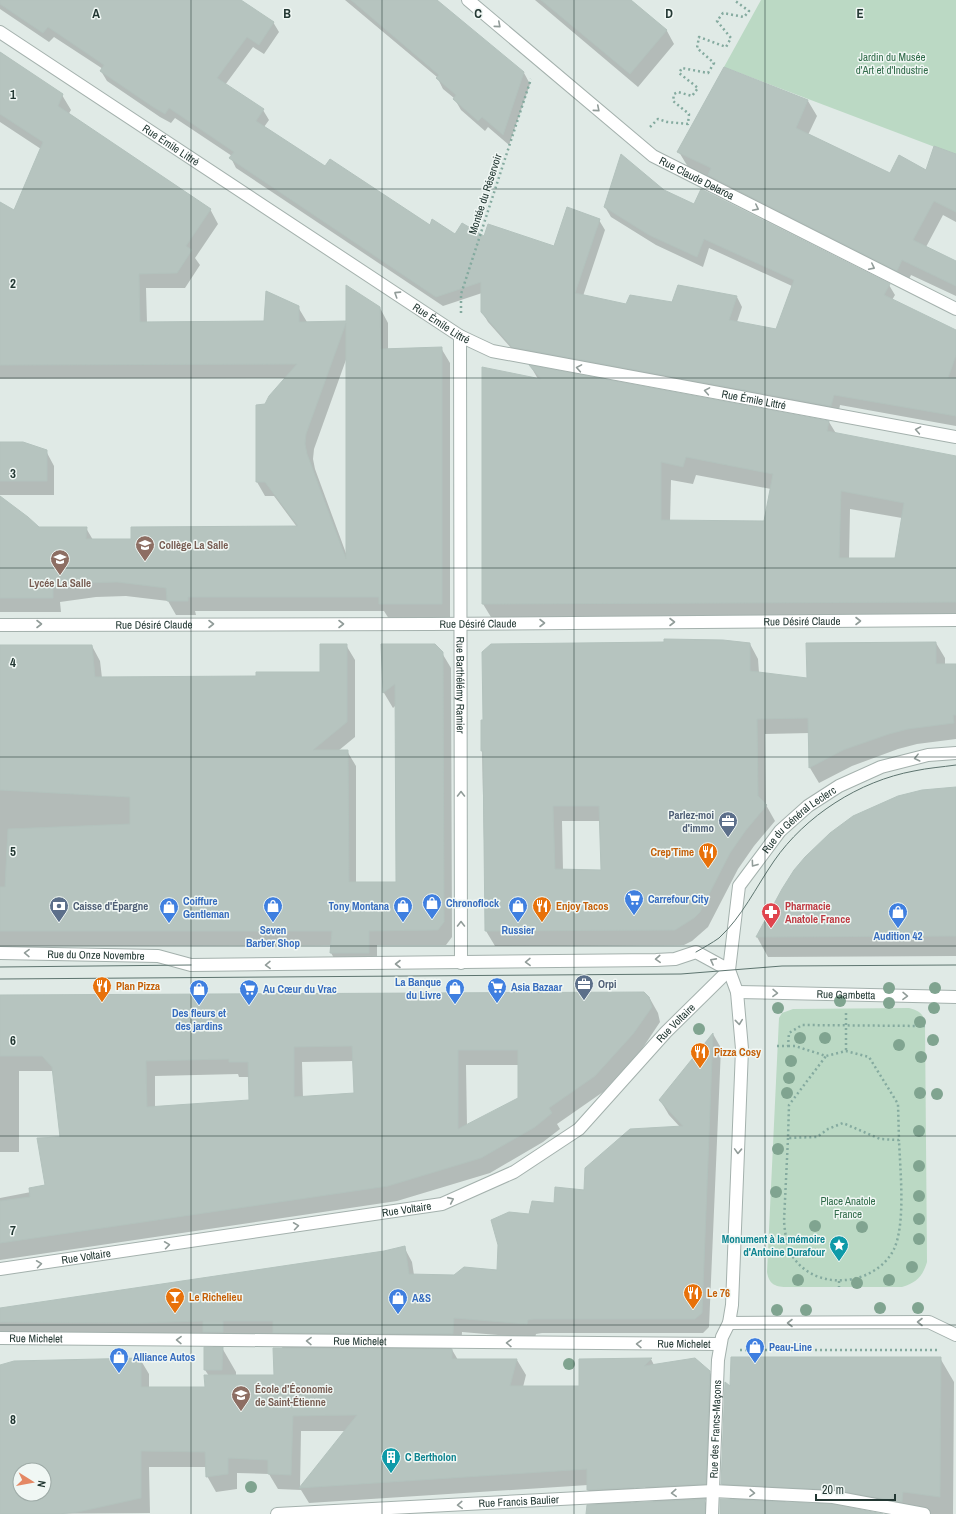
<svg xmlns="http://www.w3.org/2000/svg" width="956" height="1514" font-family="'Archivo Narrow',sans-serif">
<rect width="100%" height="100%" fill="#e0eae6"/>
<path fill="#bbd9c4" d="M761,0H956V155L724,67Z
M909,1008C918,1010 924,1014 925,1023L927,1262C923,1276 916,1283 902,1287H788C776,1287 769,1285 767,1272L779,1018L782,1013L793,1009Z"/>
<path fill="#0003" fill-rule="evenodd" d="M0,0H239L273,22L279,32L264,54L253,47L225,85L263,110L269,120L264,127L325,168L430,226L455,236L555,248L599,220L605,230L583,296L627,305L672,304L678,286L737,297L742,307L737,322L777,330L792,286L709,248L703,267L656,245L611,217L605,207L664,191L694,206L889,285L895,295L892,300L956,331V426L840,405L838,416L519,357L488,322L482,312V293L443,306L236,168L231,158L232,156L175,118L171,123L160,117L107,81L101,71L103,69L54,37L49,42L0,9Z
M345,0H436L524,73L530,84L509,145L488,127L485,131L461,110L454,98L443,89L437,77Z
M535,0H630L667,31L674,44L638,87Z
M0,52L62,95L71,110L68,115L210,209L218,224L195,258L200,265L185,288H146L147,323L264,322L298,307L307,322H347L380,308L388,323V349L441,348L450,363V618L389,619L384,611H195L196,615H176L168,601L126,596L96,597L60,602L61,612H0V497L39,528H86L93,540H132L297,527L274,496H265L257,482L266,405L286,378L0,379V203L14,212L41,149L0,122ZM347,357V556L315,469L313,459L314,449Z
M724,69L808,101L817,116L808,135L890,175L926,172L956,156V222L943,215L926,247L956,262V296L911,275L906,286L688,167L679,152Z
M531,367L829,422L837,435L956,457V619L494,622L483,604L538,379ZM696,475L771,489L765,522L670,521L671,480L693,484ZM850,509L902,518L896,559H849Z
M0,443H23L46,451L54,466V495H0Z
M936,643L945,658V665H956V739L917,744L898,749L852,766L819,783L810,768V733L765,734L766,805L775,821L754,846L738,869L708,927L692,941L684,945L495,946L486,931L482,751L750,644L758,659L759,673L808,679ZM562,821H600L602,871L563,870Z
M346,645L355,660V737L338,751H347L356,766V883H397L396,705L393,708L384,693L382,645L442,653L451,668L452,937L446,945H377V968H340L331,953L332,945L0,946V646H92L100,661L102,678L257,677L321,673Z
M956,788V956L768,957L757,937L783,889Z
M0,996L649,997L658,1013L660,1022L642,1049L603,1092L557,1124L560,1129L543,1142L490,1173L397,1201L0,1260V1198L31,1192L46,1186L61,1138L54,1071H19V1152H0ZM354,1061L356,1094L303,1098L302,1062ZM466,1065H519V1098L467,1126ZM238,1074L239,1077H249L250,1101L155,1108V1076Z
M713,1034L721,1048L709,1327L703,1333H542L536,1334L535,1338L462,1332L461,1348H451L458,1360H517L526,1375L523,1387H580V1360L651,1359L654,1365L709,1371L718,1387L714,1499L704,1500L713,1514H644L654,1503L645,1487L635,1484L631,1503L625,1514H587L597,1506L588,1490V1485L309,1503L301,1490L278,1489L269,1474L237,1473V1489L216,1492L207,1476L206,1467H149L150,1513L0,1514V1366L140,1359L149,1374V1388H206L209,1376L205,1370L214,1348L206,1335H0V1309L384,1252L404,1247L412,1262L414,1275L454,1276L498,1271L530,1215L585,1191L680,1127L669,1115L660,1100ZM231,1335H276L283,1349L275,1376H236V1372L221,1346L231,1347ZM301,1431H346L300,1488ZM20,1470H44V1494H20Z
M940,1358L954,1382L953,1514H911L787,1494L785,1504L826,1514H720L721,1500H731L722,1484L730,1388Z"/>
<path fill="#b6c4bf" stroke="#b3c2bd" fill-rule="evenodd" d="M0,0H241L274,22L259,45L247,37L217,78L264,109L256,121L325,166L330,159L430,225L432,219L455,234L462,223L484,236L488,224L554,246L567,207L600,219L575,293L626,304L630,295L672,302L678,285L737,296L729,320L776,329L794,280L704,239L697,257L649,235L604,207L621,154L664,190L694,204L701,189L890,284L884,295L956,330V355L948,378H956V416L834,395L831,406L512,347L481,312V282L436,297L229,158L234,152L169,108L165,114L153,107L100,71L104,65L48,27L43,33L0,4Z
M351,0H437L524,72L503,135L482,117L478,121L453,99L456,95L436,78L439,75Z
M541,0H631L667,30L630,74Z
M0,52L63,94L58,106L211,209L186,246L192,250L177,273L139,274L140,322L264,321L266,291L299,306V322L346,321V285L380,307L381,349L442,347V604H379V597H188V601H167L166,588L117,582L87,583L53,588V598H0V496L28,517L39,527H87L86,539H131V527L298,526L265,482H256V405L265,404L269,396L297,364L0,365V202L14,210L43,142L0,114ZM346,323V559L307,454L305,444L306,434Z
M724,67L808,100L796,128L890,173L899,155L926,170L934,146L956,154V212L934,201L913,240L956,261V286L902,260L897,271L708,175L711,168L677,152Z
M529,365L829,421L827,431L956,456V602L482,604V367L541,379ZM686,457L773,474L764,521L661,520V462L683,467ZM841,491L904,503L895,558H839Z
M0,442H23L47,450V481H0Z
M664,639L723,640L750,643V671L807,678L806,643L936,642V664H956V715H953L954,723L908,729L889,734L843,750L809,768L808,718L757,719L758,796L767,805L746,830L730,853L700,912L694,918L675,930L485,931L483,751H481V720H483L482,652L491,644L664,642ZM553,806H599L601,870L555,869Z
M320,644H347V722L313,750H348L349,882H396L395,684L383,693L381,644H435L443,652L444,922L438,930L369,931V953H330L332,931H0V887H5L8,829L130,824V797L0,790V645H92L95,677L256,676V672H320Z
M956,787V936L756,937L782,889L794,870L805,857L830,833L853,816L898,796L922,790Z
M644,992L649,997L652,1007L633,1034L595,1076L549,1108L552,1113L535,1127L481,1158L388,1186L0,1243V1201L30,1197L29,1188L45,1185L37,1138L60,1137L52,1067L42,1056H0V995ZM352,1046L354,1093L294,1097V1047ZM458,1050H518V1098L458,1129ZM229,1059V1062H248L249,1100L147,1107L146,1061Z
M713,1033L702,1313L695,1319H534L528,1320L527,1324L454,1318L453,1334L273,1333V1321H223V1332H203V1321L141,1323L0,1322V1308L384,1251L405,1246L409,1274L454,1275L464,1267L497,1270L498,1245L491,1220L509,1212L529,1214L532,1201L554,1203L555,1187L584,1190L585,1168L630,1129L683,1126L659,1100Z
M204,1347H223L222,1370H204Z
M273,1348L452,1349V1359H517L510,1386H579V1359L652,1358L644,1366L695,1358L710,1371L706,1484L587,1490V1469L299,1488L357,1415L293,1416L291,1475L268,1474V1460L228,1458V1474L206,1477L205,1452L141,1451V1498L78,1512L58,1514H0V1365L14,1361L141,1358V1387H205L204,1375H274ZM20,1470H44V1494H20Z
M731,1357H941L940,1497L903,1492L902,1502L833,1490L721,1484L725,1382L730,1386Z
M705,1499V1514H586L587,1505Z
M720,1499L832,1504L883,1514H720Z"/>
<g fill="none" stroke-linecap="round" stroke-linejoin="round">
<defs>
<g id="street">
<path id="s1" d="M468,0L653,156L956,309"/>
<path id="s2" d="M0,32L460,336L492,351L956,437"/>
<path id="s3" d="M460,336L461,963"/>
<path id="s4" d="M0,625L429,624L956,620"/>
<path id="s5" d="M0,953L158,956L191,965L656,960L675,959L696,952L729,970"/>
<path id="s6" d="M737,992L956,997"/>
<path id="s7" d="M0,1269L442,1204L514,1172L579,1129L666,1032L729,970"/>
<path d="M729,1323L929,1322L956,1335"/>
<path id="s8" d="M0,1338L720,1344"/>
<path id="s9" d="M277,1514L713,1491L833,1497L924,1514"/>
<path id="s10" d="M712,1514L718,1360L722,1337L729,1323L732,1305L742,1049L737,992L729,970L739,886L780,831L808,806L839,786L881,767L928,755L956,753"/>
</g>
</defs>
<use href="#street" stroke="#a4b1ad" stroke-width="14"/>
<path stroke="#84aa9f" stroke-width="2.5" stroke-dasharray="2 3" stroke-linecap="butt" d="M650,127L658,119L667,122L688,124L689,114L673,101L674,94L678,92L692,96L698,88L679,73L682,68L708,73L714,63L697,48L699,37L726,47L731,38L717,21L723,13L744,17L749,11L734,0
M461,313V294L531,79
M846,1013V1051
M777,1046H788L789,1033L802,1025L925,1026
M788,1046H795L826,1056L846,1051L869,1057L898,1104L899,1140L880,1139L843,1123L828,1129L817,1137L788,1138L789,1105L826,1056
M788,1138L784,1221C785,1234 787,1250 796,1261C821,1292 877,1284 894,1249C906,1223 900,1169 899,1140
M839,1281V1287
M740,1350H939"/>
<use href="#street" stroke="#fff" stroke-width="12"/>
<path stroke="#5d746f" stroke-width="1" d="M696,952C703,948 712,943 719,938C742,917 756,887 774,861C805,816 859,781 914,771C928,768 942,767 956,765
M0,967L191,965
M0,979L681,974L782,966L956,965"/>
</g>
<g fill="#80a490">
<circle cx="889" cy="988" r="6"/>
<circle cx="935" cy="988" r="6"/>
<circle cx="840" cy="1001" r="6"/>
<circle cx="889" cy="1003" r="6"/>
<circle cx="778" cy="1008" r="6"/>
<circle cx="934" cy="1008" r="6"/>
<circle cx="920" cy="1022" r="6"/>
<circle cx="699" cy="1029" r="6"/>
<circle cx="800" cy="1038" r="6"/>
<circle cx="825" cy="1038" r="6"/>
<circle cx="933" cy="1040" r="6"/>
<circle cx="899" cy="1045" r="6"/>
<circle cx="921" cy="1057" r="6"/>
<circle cx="791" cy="1061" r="6"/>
<circle cx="789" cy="1078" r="6"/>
<circle cx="787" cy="1093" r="6"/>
<circle cx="920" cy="1093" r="6"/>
<circle cx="937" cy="1094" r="6"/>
<circle cx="919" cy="1131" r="6"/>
<circle cx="778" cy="1149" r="6"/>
<circle cx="919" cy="1166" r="6"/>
<circle cx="776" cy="1192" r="6"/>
<circle cx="919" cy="1196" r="6"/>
<circle cx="919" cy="1219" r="6"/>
<circle cx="815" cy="1226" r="6"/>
<circle cx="862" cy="1227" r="6"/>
<circle cx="919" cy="1239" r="6"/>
<circle cx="912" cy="1267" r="6"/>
<circle cx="798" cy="1280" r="6"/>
<circle cx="889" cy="1280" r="6"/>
<circle cx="857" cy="1283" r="6"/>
<circle cx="880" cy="1308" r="6"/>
<circle cx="918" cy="1308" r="6"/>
<circle cx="777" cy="1310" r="6"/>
<circle cx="806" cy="1310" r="6"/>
<circle cx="569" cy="1364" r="6"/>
<circle cx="251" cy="1487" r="6"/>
</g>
<defs><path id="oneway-chevron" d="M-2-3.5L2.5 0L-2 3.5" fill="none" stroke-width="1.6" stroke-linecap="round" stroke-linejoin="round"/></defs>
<g stroke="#919c99">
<use href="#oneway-chevron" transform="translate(498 25) rotate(41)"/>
<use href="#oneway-chevron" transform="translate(597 109) rotate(40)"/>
<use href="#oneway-chevron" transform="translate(756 208) rotate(27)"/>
<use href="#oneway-chevron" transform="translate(872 267) rotate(27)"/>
<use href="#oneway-chevron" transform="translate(397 294) rotate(-147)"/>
<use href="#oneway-chevron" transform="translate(579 368) rotate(-170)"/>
<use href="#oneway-chevron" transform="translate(707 391) rotate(-170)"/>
<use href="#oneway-chevron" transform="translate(918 430) rotate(-170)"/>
<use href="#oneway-chevron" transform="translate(858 621)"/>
<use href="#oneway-chevron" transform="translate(672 622)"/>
<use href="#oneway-chevron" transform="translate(542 623)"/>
<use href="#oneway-chevron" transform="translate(39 624)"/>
<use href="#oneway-chevron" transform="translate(211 624)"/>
<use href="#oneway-chevron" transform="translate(341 624)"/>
<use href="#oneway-chevron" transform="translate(917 758) rotate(166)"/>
<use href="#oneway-chevron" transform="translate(461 794) rotate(-90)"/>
<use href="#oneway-chevron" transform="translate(754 864) rotate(126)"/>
<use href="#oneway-chevron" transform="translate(461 924) rotate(-90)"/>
<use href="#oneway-chevron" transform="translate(27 953) rotate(-179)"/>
<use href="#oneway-chevron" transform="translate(658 959) rotate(177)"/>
<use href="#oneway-chevron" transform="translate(713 961) rotate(-152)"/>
<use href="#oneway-chevron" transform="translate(528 962) rotate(179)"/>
<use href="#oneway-chevron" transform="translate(398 964) rotate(180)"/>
<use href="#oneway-chevron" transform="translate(268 965) rotate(179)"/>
<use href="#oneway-chevron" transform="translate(775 993) rotate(1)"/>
<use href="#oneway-chevron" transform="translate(905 996) rotate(1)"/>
<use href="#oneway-chevron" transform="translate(739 1022) rotate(84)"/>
<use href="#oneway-chevron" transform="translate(738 1151) rotate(92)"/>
<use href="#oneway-chevron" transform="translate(451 1200) rotate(-24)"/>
<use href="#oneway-chevron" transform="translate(296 1226) rotate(-8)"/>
<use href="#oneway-chevron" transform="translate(167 1245) rotate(-8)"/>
<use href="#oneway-chevron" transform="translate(39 1264) rotate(-8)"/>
<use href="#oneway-chevron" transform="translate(920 1322) rotate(180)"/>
<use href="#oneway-chevron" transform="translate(790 1323) rotate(180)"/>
<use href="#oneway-chevron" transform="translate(179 1340) rotate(-179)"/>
<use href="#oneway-chevron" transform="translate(309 1341) rotate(-179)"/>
<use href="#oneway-chevron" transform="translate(509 1343) rotate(-179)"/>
<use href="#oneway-chevron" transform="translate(639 1344) rotate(-179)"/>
<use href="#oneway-chevron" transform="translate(674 1493) rotate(177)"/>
<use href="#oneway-chevron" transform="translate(752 1493) rotate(3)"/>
<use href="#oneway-chevron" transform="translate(460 1505) rotate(177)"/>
</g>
<path fill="none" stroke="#233833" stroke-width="1" stroke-opacity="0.55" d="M191,0V1514M382,0V1514M574,0V1514M765,0V1514M0,189H956M0,378H956M0,568H956M0,757H956M0,946H956M0,1136H956M0,1325H956"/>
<defs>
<symbol id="school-pin" viewBox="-11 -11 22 30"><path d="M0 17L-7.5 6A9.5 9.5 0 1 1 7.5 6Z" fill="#8d6e63" stroke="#f0f7f4"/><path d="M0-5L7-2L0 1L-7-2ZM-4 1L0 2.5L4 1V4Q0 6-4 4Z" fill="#fff"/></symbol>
<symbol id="office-pin" viewBox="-11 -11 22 30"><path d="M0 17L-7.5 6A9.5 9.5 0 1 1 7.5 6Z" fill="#5c6f8a" stroke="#f0f7f4"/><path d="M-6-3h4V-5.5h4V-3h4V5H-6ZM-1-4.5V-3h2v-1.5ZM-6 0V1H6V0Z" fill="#fff"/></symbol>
<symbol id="restaurant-pin" viewBox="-11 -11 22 30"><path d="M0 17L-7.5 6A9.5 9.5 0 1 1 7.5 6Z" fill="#e8710a" stroke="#f0f7f4"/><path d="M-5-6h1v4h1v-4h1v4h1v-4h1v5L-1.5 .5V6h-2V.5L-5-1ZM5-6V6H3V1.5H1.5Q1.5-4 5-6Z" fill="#fff"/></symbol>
<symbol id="supermarket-pin" viewBox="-11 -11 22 30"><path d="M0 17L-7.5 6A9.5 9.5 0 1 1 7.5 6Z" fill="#3f7fe0" stroke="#f0f7f4"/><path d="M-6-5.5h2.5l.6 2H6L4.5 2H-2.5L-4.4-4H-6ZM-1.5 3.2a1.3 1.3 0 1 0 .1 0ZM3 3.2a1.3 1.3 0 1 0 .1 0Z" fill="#fff"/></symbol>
<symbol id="shop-pin" viewBox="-11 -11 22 30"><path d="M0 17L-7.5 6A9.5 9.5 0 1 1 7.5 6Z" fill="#3f7fe0" stroke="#f0f7f4"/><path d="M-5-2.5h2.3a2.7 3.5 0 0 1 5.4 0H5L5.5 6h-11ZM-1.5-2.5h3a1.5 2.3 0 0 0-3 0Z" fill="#fff"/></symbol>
<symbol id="bank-pin" viewBox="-11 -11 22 30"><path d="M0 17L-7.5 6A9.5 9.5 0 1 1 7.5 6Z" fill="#5c6f8a" stroke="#f0f7f4"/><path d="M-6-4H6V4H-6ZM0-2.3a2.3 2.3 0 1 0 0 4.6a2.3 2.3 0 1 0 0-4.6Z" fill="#fff"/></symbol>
<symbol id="pharmacy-pin" viewBox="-11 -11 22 30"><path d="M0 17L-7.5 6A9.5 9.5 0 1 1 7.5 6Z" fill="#e0444e" stroke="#f0f7f4"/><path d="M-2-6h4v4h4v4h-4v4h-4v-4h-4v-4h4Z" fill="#fff"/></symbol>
<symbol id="sight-pin" viewBox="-11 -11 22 30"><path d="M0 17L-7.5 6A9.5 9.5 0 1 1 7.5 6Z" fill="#0f9aa8" stroke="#f0f7f4"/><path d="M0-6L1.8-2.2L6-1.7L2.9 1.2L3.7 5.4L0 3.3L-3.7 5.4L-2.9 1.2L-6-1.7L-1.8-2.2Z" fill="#fff"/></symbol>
<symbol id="bar-pin" viewBox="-11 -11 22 30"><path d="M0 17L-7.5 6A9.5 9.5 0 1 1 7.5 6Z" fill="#e8710a" stroke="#f0f7f4"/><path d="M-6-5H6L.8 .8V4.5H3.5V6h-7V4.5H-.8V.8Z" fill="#fff"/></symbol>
<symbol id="university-pin" viewBox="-11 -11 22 30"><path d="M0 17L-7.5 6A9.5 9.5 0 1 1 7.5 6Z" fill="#8d6e63" stroke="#f0f7f4"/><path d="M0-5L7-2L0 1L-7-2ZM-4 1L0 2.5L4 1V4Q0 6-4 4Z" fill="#fff"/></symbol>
<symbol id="building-pin" viewBox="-11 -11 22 30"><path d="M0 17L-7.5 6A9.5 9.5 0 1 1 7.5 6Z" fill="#0f9aa8" stroke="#f0f7f4"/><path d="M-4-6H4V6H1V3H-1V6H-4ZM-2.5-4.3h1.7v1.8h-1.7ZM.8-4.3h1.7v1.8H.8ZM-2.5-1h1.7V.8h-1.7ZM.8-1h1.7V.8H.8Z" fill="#fff"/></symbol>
</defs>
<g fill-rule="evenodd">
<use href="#school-pin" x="134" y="534" width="22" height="30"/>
<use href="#school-pin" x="49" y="548" width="22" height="30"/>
<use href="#office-pin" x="717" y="810" width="22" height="30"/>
<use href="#restaurant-pin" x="697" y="841" width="22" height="30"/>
<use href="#supermarket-pin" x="623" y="888" width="22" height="30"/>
<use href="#shop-pin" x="421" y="892" width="22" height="30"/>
<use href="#bank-pin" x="48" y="895" width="22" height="30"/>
<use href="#shop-pin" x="262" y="895" width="22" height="30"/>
<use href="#shop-pin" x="392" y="895" width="22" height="30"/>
<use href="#shop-pin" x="507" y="895" width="22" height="30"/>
<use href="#restaurant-pin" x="531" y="895" width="22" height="30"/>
<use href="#shop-pin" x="158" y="896" width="22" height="30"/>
<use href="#pharmacy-pin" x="760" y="901" width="22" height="30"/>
<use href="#shop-pin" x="887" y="901" width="22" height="30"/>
<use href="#office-pin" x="573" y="973" width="22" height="30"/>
<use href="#restaurant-pin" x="91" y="975" width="22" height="30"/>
<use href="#supermarket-pin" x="486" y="976" width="22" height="30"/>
<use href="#shop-pin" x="444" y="977" width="22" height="30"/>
<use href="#shop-pin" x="188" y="978" width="22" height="30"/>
<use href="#supermarket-pin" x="238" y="978" width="22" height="30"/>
<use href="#restaurant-pin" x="689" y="1041" width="22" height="30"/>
<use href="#sight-pin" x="828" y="1234" width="22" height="30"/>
<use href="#restaurant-pin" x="682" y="1282" width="22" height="30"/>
<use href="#bar-pin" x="164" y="1286" width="22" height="30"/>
<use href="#shop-pin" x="387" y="1287" width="22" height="30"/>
<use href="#shop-pin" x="744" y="1336" width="22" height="30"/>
<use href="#shop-pin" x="108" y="1346" width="22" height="30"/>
<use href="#university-pin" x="230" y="1384" width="22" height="30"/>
<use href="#building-pin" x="380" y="1446" width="22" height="30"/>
</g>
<g text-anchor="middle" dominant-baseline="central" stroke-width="3" stroke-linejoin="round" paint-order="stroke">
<g font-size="11" fill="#316b4a" stroke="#f0f7f4">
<text x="892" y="57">Jardin du Musée<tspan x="892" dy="13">d'Art et d'Industrie</tspan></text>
<text x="848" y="1201">Place Anatole<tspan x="848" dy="13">France</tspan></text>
</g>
<g font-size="11" fill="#233833" stroke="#f0f7f4">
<text stroke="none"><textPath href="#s2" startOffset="205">Rue Émile Littré</textPath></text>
<text stroke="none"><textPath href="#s1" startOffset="291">Rue Claude Delaroa</textPath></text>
<text transform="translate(485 194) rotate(-72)">Montée du Réservoir</text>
<text stroke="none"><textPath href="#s2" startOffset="529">Rue Émile Littré</textPath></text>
<text stroke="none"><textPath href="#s2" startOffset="853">Rue Émile Littré</textPath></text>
<text stroke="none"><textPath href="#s4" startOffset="802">Rue Désiré Claude</textPath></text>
<text stroke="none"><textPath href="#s4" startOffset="154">Rue Désiré Claude</textPath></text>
<text stroke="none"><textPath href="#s4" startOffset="478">Rue Désiré Claude</textPath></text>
<text stroke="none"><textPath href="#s3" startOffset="349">Rue Barthélémy Ramier</textPath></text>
<text stroke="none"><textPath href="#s10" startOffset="723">Rue du Général Leclerc</textPath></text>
<text stroke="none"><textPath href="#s5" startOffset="96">Rue du Onze Novembre</textPath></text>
<text stroke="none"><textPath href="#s6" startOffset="109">Rue Gambetta</textPath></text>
<text stroke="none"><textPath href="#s7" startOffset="747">Rue Voltaire</textPath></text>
<text stroke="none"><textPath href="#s7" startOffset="411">Rue Voltaire</textPath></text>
<text stroke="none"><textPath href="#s7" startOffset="87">Rue Voltaire</textPath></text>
<text stroke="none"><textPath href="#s8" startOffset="36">Rue Michelet</textPath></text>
<text stroke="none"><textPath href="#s8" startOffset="360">Rue Michelet</textPath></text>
<text stroke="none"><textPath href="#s8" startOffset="684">Rue Michelet</textPath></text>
<text stroke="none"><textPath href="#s10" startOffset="85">Rue des Francs-Maçons</textPath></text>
<text stroke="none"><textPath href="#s9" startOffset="242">Rue Francis Baulier</textPath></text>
</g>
<g font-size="11" font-weight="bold" fill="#785e54" stroke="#f0f7f4" text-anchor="start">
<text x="159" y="545">Collège La Salle</text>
<text x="60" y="583" text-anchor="middle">Lycée La Salle</text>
<text x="255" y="1389">École d’Économie<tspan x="255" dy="13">de Saint-Étienne</tspan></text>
</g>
<g font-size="11" font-weight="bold" fill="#4e5e75" stroke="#f0f7f4" text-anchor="start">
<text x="714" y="815" text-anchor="end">Parlez-moi<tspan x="714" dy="13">d'immo</tspan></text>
<text x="73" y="906">Caisse d'Épargne</text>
<text x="598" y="984">Orpi</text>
</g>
<g font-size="11" font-weight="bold" fill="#c56008" stroke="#f0f7f4" text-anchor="start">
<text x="694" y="852" text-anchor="end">Crep'Time</text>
<text x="556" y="906">Enjoy Tacos</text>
<text x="116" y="986">Plan Pizza</text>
<text x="714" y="1052">Pizza Cosy</text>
<text x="707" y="1293">Le 76</text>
<text x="189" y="1297">Le Richelieu</text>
</g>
<g font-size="11" font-weight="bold" fill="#366cbe" stroke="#f0f7f4" text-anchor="start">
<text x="648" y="899">Carrefour City</text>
<text x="183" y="901">Coiffure<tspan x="183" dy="13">Gentleman</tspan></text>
<text x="446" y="903">Chronoflock</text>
<text x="389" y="906" text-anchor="end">Tony Montana</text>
<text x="273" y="930" text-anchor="middle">Seven<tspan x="273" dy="13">Barber Shop</tspan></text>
<text x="518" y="930" text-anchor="middle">Russier</text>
<text x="898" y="936" text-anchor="middle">Audition 42</text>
<text x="441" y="982" text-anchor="end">La Banque<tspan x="441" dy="13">du Livre</tspan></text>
<text x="511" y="987">Asia Bazaar</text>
<text x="263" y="989">Au Cœur du Vrac</text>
<text x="199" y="1013" text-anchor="middle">Des fleurs et<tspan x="199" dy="13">des jardins</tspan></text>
<text x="412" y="1298">A&amp;S</text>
<text x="769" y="1347">Peau-Line</text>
<text x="133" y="1357">Alliance Autos</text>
</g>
<g font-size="11" font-weight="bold" fill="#be3a42" stroke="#f0f7f4" text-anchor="start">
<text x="785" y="906">Pharmacie<tspan x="785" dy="13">Anatole France</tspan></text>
</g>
<g font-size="11" font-weight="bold" fill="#0d838f" stroke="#f0f7f4" text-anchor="end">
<text x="825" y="1239">Monument à la mémoire<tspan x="825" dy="13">d'Antoine Durafour</tspan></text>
<text x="405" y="1457" text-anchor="start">C Bertholon</text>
</g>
</g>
<g font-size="13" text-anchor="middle" font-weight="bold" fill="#233833" stroke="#f0f7f4" stroke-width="3" stroke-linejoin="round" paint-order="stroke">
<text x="96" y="18">A</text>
<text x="287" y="18">B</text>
<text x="478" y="18">C</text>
<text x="669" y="18">D</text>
<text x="860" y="18">E</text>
<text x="13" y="99">1</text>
<text x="13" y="288">2</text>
<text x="13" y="478">3</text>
<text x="13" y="667">4</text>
<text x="13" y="856">5</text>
<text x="13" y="1045">6</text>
<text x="13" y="1235">7</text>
<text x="13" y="1424">8</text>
</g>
<g transform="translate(32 1482) rotate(101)"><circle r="19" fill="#f0f7f4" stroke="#9eaba7"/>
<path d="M0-3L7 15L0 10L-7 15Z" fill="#e48864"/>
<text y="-6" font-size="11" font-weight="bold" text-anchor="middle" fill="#233833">N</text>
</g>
<path d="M816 1494v6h79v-6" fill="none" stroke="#233833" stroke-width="2"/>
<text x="822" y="1494" font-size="12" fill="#233833" stroke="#f0f7f4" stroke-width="3" paint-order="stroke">20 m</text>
</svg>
